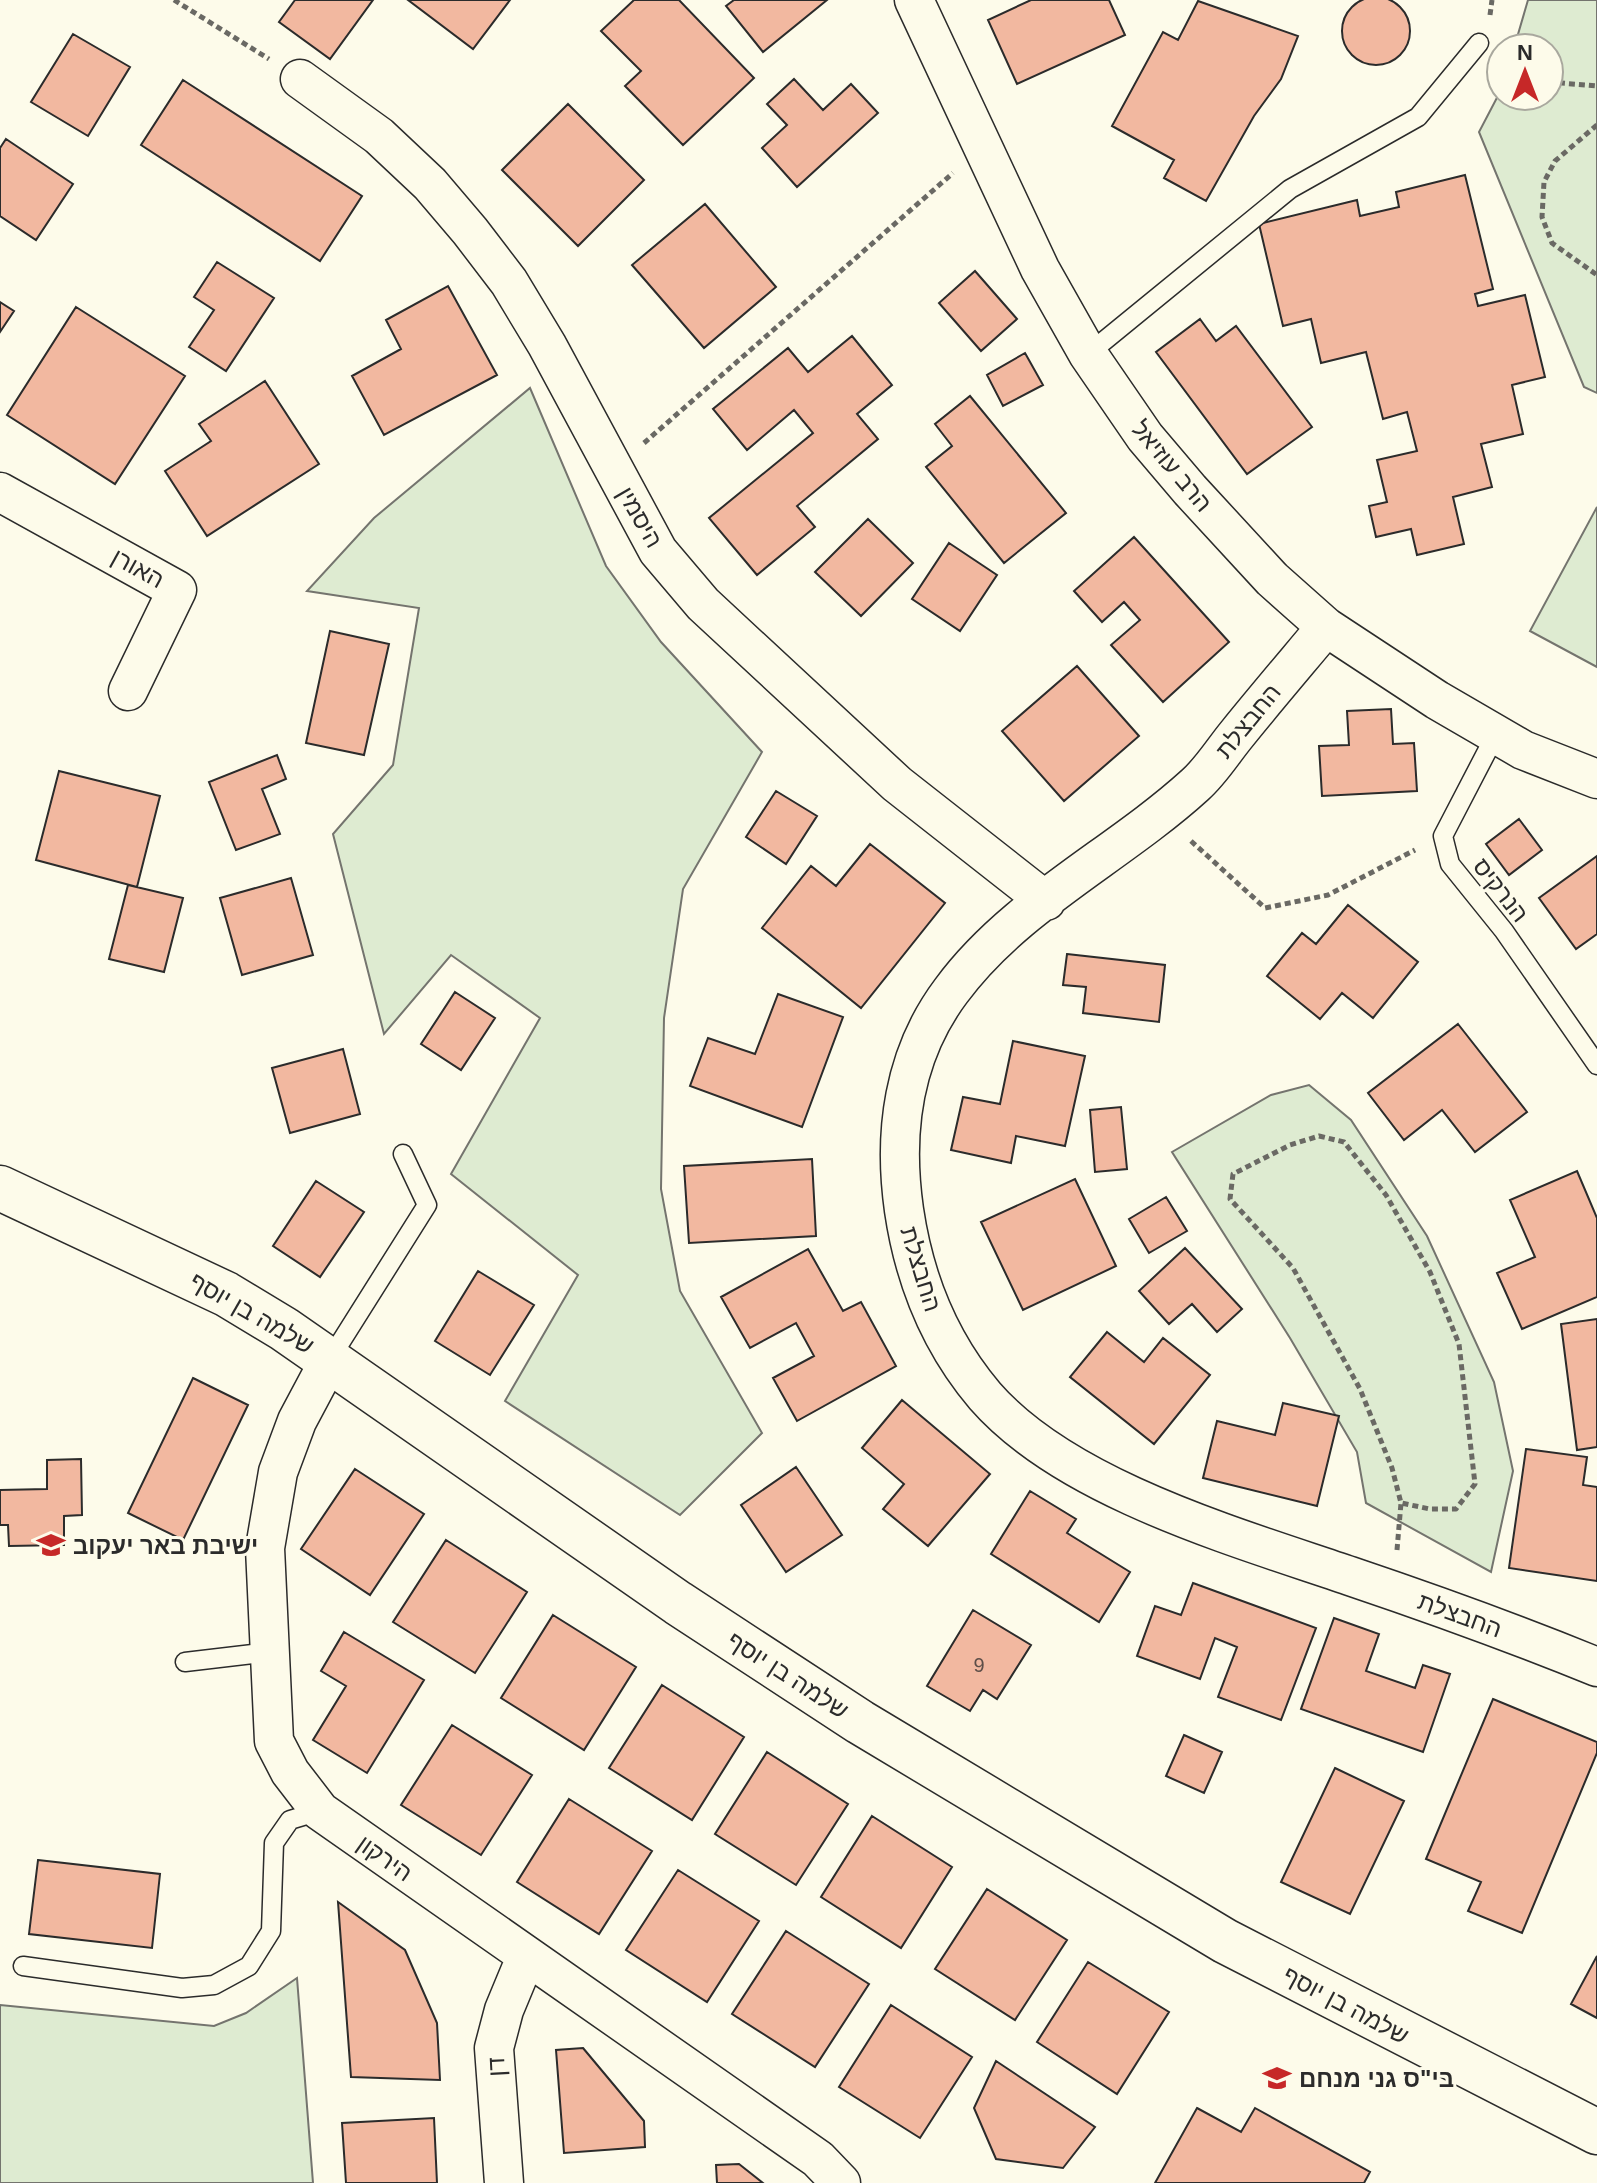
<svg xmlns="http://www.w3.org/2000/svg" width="1597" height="2183" font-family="Helvetica,'Noto Sans Hebrew',sans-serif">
<rect width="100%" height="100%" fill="#fdfbea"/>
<path fill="#deebd1" stroke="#74746e" stroke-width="2" d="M1528,0H1597V393L1584,387L1479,132L1501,90V96H1549V48H1514Z
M530,388L606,566L661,642L762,752L683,889L664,1018L661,1189L680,1291L762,1433L680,1515L505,1401L578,1275L451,1174L540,1018L451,955L384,1034L333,834L393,765L419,608L307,591L374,518Z
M1597,507V667L1530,631Z
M1309,1085L1351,1120L1427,1236L1494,1382L1513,1471L1491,1572L1366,1503L1357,1452L1290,1338L1172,1152L1271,1095Z
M297,1978L313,2183H0V2005L214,2026L246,2013Z"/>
<path fill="#f2b8a0" stroke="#2b2b2b" stroke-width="2" d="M1342 31a34 34 0 1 1 68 0a34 34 0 1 1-68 0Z
M295,0H373L330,59L279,22Z
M408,0H510L473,49Z
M634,0H679L754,78L683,145L625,86L641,71L601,31Z
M734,0H827L763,52L726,6Z
M1031,0H1109L1125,35L1017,84L988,20Z
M1198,1L1298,36L1281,79L1254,116L1206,201L1164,178L1174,160L1112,126L1163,32L1178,40Z
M73,34L130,67L88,136L31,102Z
M794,79L823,110L851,84L878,113L797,187L762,148L787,125L767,104Z
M183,80L362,196L320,261L141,145Z
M568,104L644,180L578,246L502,170Z
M6,139L73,184L36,240L0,216V148Z
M1465,175L1493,289L1475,294L1478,306L1525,295L1545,377L1512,385L1523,434L1481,444L1492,487L1453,497L1464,544L1417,555L1411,529L1376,537L1369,506L1387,502L1377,460L1417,451L1407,412L1383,419L1366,352L1321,363L1311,319L1283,326L1259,224L1357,200L1360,216L1399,207L1396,192Z
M705,204L776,287L704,348L632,265Z
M217,262L274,298L226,371L189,347L214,310L194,297Z
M975,271L1017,319L981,351L939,303Z
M448,286L497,375L384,435L352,376L401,349L386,320Z
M0,302L14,311L0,332Z
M76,307L185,376L115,484L7,415Z
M1200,319L1216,341L1236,326L1312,427L1247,474L1156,352Z
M852,336L892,385L857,414L878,439L797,506L815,527L757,575L709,518L813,433L794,410L747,450L713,409L788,348L808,372Z
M1025,353L1043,385L1003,406L987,375Z
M265,381L319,464L207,536L165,471L211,441L199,424Z
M970,396L1066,513L1004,563L926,467L952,446L935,424Z
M868,519L913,563L861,616L815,572Z
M1134,537L1229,642L1163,702L1111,645L1140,620L1124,602L1102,622L1074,591Z
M949,543L997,575L960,631L912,599Z
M330,631L389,644L364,755L306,743Z
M1077,666L1139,736L1064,801L1002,731Z
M1391,709L1393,744L1414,743L1417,791L1322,796L1319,746L1349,745L1347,711Z
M277,755L286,779L262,789L280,834L236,850L209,782Z
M59,771L160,796L137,887L36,860Z
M776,791L817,816L786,864L746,837Z
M1519,819L1542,850L1509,875L1486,844Z
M870,844L945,903L861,1008L762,928L811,866L836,886Z
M1597,856V934L1576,949L1539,898Z
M291,878L313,955L242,975L220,898Z
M128,885L183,898L164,972L109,959Z
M1348,905L1418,962L1373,1018L1342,993L1320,1019L1267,976L1302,933L1316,944Z
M1067,954L1165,965L1159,1022L1083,1013L1086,987L1063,985Z
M455,992L495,1018L461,1070L421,1044Z
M778,994L843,1017L802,1127L690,1086L708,1038L755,1054Z
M1458,1024L1527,1112L1475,1152L1442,1110L1404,1140L1368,1093Z
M1013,1041L1085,1056L1065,1146L1016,1136L1011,1163L951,1150L963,1097L1000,1104Z
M343,1049L360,1114L290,1133L272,1068Z
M1121,1107L1127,1169L1095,1172L1090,1110Z
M812,1159L816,1236L689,1243L684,1166Z
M1577,1171L1597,1218V1297L1522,1329L1497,1273L1535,1257L1510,1200Z
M1075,1179L1116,1266L1023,1310L981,1222Z
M316,1181L364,1212L320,1277L273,1246Z
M1166,1197L1187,1231L1149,1253L1129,1219Z
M1185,1248L1242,1309L1217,1332L1192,1304L1169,1324L1139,1291Z
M808,1249L843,1311L861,1302L896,1366L797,1421L773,1378L814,1356L796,1323L750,1348L721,1297Z
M478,1271L534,1305L490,1375L435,1341Z
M1597,1319V1447L1577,1450L1561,1324Z
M1107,1332L1144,1362L1163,1338L1210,1375L1154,1444L1070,1377Z
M193,1378L248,1405L183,1540L128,1513Z
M902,1400L990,1474L928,1546L883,1509L904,1484L862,1448Z
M1283,1403L1339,1416L1317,1506L1203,1478L1217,1421L1275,1435Z
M1526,1449L1587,1457L1583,1485L1597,1487V1581L1509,1568Z
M81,1459L82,1515L64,1516V1545L9,1546L8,1525H0V1490L47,1489V1460Z
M796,1467L842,1535L786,1572L741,1505Z
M355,1469L424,1514L370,1595L301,1549Z
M1030,1491L1076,1519L1067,1533L1130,1572L1099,1622L991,1554Z
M446,1540L527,1592L475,1673L393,1622Z
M1193,1583L1316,1628L1281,1720L1218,1697L1237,1647L1215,1638L1200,1679L1137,1656L1155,1606L1181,1615Z
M973,1610L1031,1645L997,1699L983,1690L970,1711L927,1686Z
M553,1615L636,1667L584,1750L501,1698Z
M1334,1618L1379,1634L1366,1671L1415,1688L1423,1665L1450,1674L1423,1752L1301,1709Z
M344,1632L424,1680L367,1773L313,1740L346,1686L321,1671Z
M662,1685L744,1737L692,1820L609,1768Z
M1493,1699L1597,1742V1753L1522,1933L1468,1911L1481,1882L1426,1859Z
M452,1725L532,1775L481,1855L401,1805Z
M1184,1735L1222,1752L1204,1793L1166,1776Z
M767,1752L848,1804L796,1885L715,1834Z
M1335,1768L1404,1801L1350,1914L1281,1882Z
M569,1799L652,1851L599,1934L517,1882Z
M872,1816L952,1867L901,1948L821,1897Z
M38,1860L160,1874L152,1948L29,1934Z
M678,1870L759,1921L707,2002L626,1950Z
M987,1889L1067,1940L1015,2020L935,1969Z
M338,1902L405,1950L437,2023L440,2080L351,2077Z
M786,1931L869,1984L815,2067L732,2014Z
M1597,1956V2018L1571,2004Z
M1088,1962L1169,2012L1117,2094L1037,2042Z
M891,2005L972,2057L920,2138L839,2087Z
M583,2048L644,2121L645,2147L564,2153L556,2050Z
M996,2061L1095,2127L1063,2168L996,2159L974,2108Z
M1197,2108L1241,2132L1255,2108L1370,2172L1364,2183H1155Z
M434,2118L437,2183H346L342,2123Z
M739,2164L763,2183H717L716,2165Z"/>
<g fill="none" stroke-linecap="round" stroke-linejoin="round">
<defs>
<path id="lane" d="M1088,354L1290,189L1418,117L1479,43
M1496,734L1443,836L1450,864L1504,931L1597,1065
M330,1359L427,1205L403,1154
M185,1662L270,1652
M23,1966L182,1988L214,1985L249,1966L271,1931L274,1843L290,1820L320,1811"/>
<path id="street" d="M914,0L1040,269L1088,354L1145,437L1190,490L1272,579L1326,627L1437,700L1523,750L1597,779
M300,79L379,136L430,184L470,231L509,282L547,345L658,551L703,604L897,784L1046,901
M0,492L177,590L128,691
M1326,627C1296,663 1266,698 1237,734C1223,751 1211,771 1195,785C1117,856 1014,905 951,991C903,1055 893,1133 904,1210C914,1278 940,1343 985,1396C1066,1489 1236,1537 1350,1576C1433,1604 1516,1634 1597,1667
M330,1359L297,1421L278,1472L265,1548L274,1741L290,1772L320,1811L818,2159L841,2183
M504,2183L494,2048L504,2010L526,1957"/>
<path id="secondary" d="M0,1188L226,1294L284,1329L678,1603L860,1722L1225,1941L1597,2132"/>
</defs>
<use href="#lane" stroke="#2b2b2b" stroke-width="21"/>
<use href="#street" stroke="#2b2b2b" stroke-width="41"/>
<use href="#secondary" stroke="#2b2b2b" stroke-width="47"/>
<path stroke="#6a6964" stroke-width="5" stroke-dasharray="6 4" stroke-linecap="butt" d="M174,0L269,59
M1490,15L1492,0
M1549,82L1597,86
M1597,125L1555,161L1544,182L1542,217L1552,243L1597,275
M644,443L953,173
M1191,841L1265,908L1328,895L1415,850
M1319,1136L1344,1142L1386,1195L1430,1272L1459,1344L1475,1484L1456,1509H1430L1401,1503L1392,1468L1360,1389L1293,1268L1230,1199L1233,1174L1290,1145Z
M1397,1550L1401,1503"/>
<use href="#lane" stroke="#fdfbea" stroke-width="18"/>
<use href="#street" stroke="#fdfbea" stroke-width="38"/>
<use href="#secondary" stroke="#fdfbea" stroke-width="44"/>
</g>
<defs>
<symbol id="school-bare" viewBox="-9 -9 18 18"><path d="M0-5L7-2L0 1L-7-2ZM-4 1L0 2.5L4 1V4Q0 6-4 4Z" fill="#c62828" stroke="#fdfbea" stroke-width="2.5" paint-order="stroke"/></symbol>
</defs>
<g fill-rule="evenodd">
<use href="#school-bare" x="31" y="1525" width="40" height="40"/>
<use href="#school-bare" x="1257" y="2058" width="40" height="40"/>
</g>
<g text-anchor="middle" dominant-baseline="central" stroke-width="6" stroke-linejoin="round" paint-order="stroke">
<g font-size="20" fill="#5d4e48">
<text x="979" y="1665">9</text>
</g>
<g font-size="24" fill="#2b2b2b" stroke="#fdfbea">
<text transform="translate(1172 466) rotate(50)">הרב עוזיאל</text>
<text transform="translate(640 517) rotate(60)">היסמין</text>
<text transform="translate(138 568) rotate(29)">האורן</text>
<text transform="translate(1248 721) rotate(-51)">החבצלת</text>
<text transform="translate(1501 890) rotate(52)">הנרקיס</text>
<text transform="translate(921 1269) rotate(73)">החבצלת</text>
<text transform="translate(252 1313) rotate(30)">שלמה בן יוסף</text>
<text transform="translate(1460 1615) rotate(20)">החבצלת</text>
<text transform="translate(788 1675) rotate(33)">שלמה בן יוסף</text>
<text transform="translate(385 1858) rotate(35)">הירקון</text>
<text transform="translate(1346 2005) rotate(28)">שלמה בן יוסף</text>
<text transform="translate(496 2067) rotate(-93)">דן</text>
</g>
<g font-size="24" font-weight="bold" fill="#2b2b2b" stroke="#fdfbea" text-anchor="start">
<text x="73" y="1545">ישיבת באר יעקוב</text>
<text x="1299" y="2078">בי"ס גני מנחם</text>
</g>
</g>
<g transform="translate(1525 72)"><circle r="38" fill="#fdfbea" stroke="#a9a89e" stroke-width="2"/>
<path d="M0-6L14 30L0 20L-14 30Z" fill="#c62828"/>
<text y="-12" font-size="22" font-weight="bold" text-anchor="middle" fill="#2b2b2b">N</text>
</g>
</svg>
